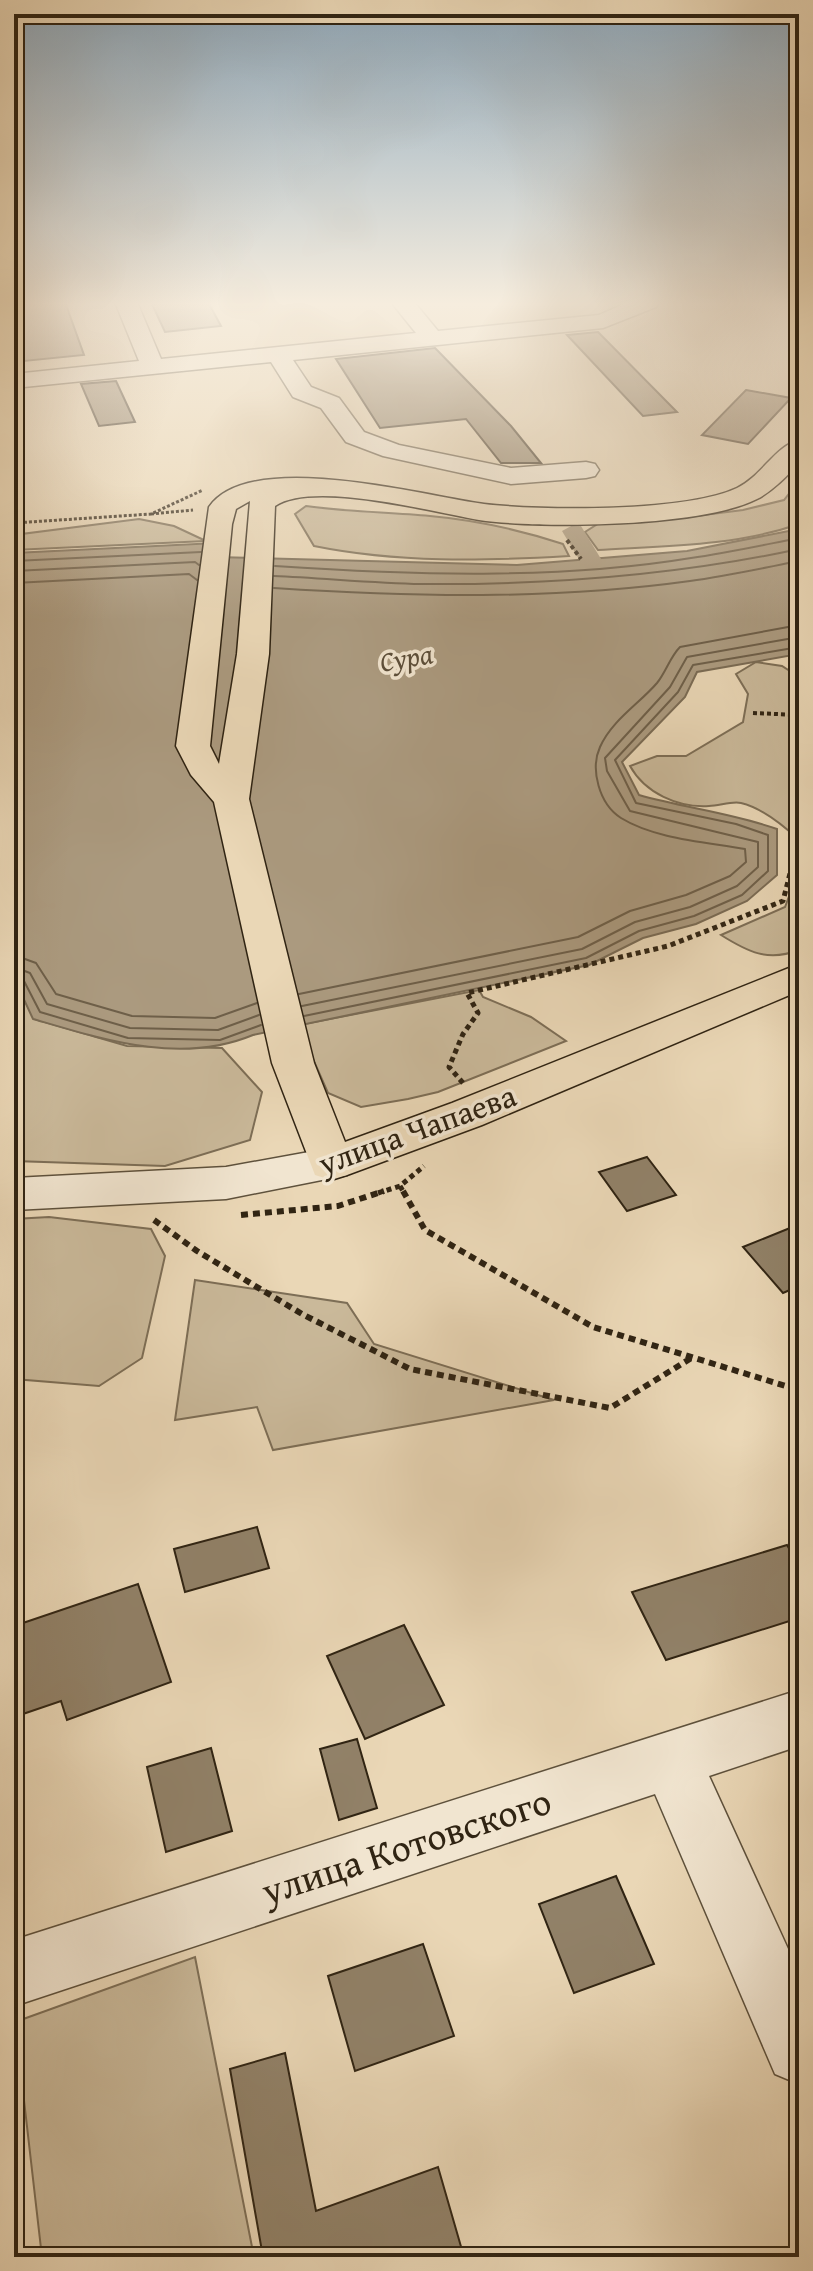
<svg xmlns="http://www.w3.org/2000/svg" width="813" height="2271" font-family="'Gentium Book Plus',serif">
<rect width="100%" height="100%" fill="#ead7b6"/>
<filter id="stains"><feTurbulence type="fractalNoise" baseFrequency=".0025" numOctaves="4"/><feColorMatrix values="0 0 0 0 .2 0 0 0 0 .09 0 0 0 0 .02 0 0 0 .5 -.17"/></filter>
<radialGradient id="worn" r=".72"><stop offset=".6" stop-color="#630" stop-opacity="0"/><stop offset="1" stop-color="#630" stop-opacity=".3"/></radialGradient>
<path fill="#cab99a" stroke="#7d6e56" stroke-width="2" d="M799,481V524C736,546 664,546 598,550L585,532L604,520L688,517L743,510L784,500Z
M306,506C348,512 388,512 430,516C475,520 520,530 563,544L569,556C483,561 398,563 314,546L295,514Z
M139,519L174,526L206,541L14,550V535Z
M756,662L782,666L799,677V840C783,825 762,808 741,803C731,801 719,806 709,806C678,808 645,793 630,766L657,756H686L743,722L748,694L736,674Z
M799,870V950C768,962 748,952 721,935L785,907Z
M14,978L34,1019L127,1046L222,1048L262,1092L250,1140L165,1166L14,1161Z
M479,990L483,997L531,1017L566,1041L438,1092L408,1099L361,1107L328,1093L309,1050L304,1024Z
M49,1217L151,1229L165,1256L142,1358L99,1386L14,1379V1219Z
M195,1280L347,1303L374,1344L554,1400L273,1450L257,1407L175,1420Z
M195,1957L254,2257H42L15,2022Z"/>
<path fill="#ab9a7f" stroke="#7a6b54" stroke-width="2" d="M799,529V654L697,672L685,697L622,762L639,795C685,808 732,813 777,829V875L747,901L696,924L643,938L589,965L253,1035C181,1065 105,1040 33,1019L14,978V553L216,543L215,557L517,565L687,551Z"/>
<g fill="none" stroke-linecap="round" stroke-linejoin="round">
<path stroke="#6e5f49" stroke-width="2" d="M14,561L201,552
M275,566C409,575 558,580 691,558C727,553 763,545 799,538
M14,571L195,562L199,565
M274,576C323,578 372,583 421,584C548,585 674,576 799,549
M14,583L189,574L197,580
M274,588C412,597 553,600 690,581C727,576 763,568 799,561
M14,955L36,963L56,994L132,1016L215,1018L257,1003
M14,967L30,973L47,1004L130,1028L218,1030L259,1015
M14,978L24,981L40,1012L128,1038L220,1040L261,1025
M299,994L578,937L630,911L686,895L730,876L746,862L745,849C706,842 655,839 621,818C599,804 590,769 600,747C612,720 639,704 657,683C666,672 670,657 680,647L799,625
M302,1006L582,949L635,922L690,907L737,886L758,867V842L630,811L607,771L605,758L670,687L687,657L799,637
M304,1016L586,958L639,931L694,916L742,895L768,871V835L736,824L636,803L615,760L678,692L693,665L799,647"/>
<path fill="#ab9a7f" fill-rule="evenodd" d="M573,525L581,526L601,559L598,564L590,566L582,564L562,531Z"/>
</g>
<path fill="#918168" stroke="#302413" stroke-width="2" d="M14,302H65L84,355L14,362Z
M151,302H208L221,326L165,332Z
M598,332L677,412L643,416L567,335Z
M435,348L511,426L541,463H501L466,419L380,428L336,359Z
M116,381L135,422L99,426L81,384Z
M746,390L791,398L748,444L702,435Z
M647,1157L676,1195L627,1211L599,1172Z
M790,1228L799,1238V1286L783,1293L743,1247Z
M257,1527L269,1568L185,1592L174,1549Z
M787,1545L799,1565V1618L666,1660L632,1592Z
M138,1584L171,1682L67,1720L61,1701L14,1717V1626Z
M404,1625L444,1705L365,1739L327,1656Z
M357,1739L377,1808L339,1820L320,1749Z
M211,1748L232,1831L166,1852L147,1767Z
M616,1876L654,1964L574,1993L539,1904Z
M423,1944L454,2036L355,2071L328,1976Z
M285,2053L316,2211L438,2167L464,2257H263L230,2069Z"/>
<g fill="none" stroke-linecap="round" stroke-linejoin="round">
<defs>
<path id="minor" d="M115,302H137L161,359L416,333L391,302H414L438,331L599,315L629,302H659L656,307L603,328L293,360L311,387L339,398L364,432L399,445L511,468L586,462L595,464L599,470L595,476L586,478L511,484L383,456L346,442L321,408L293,397L271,362L14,388V374L139,361Z
M331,1148L347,1153L353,1164L347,1175L226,1199L14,1210V1178L226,1167Z
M799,1690V1746L709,1776L799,1973V2084L775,2074L655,1794L14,2006V1940Z"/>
<path id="major" d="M799,440V463C787,476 774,490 757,499C702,527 542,529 479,520C433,512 313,480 275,506L269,654L249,799L314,1063L345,1142L452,1103L799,964V991L482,1125L347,1175L331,1180L315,1175L272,1063L214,802L191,775L176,746L209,507C250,448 423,496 484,504C542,511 686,512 737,488C761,477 775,446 799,440ZM250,501L237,654L219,764L210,746L232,524L236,509Z"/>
</defs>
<use href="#minor" stroke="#5e513c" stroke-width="3"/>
<use href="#major" stroke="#302413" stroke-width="3"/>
<path stroke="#302413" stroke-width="3" stroke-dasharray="3 2" stroke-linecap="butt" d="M151,514L193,510
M14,523L151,514L203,490"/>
<path stroke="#302413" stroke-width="4" stroke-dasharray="4 3" stroke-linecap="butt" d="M567,540L581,559
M753,713L799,715"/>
<path stroke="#302413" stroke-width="5" stroke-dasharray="5 4" stroke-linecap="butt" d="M463,1083L449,1067L463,1034L478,1013L467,993L668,946L783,901L799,838
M400,1186L404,1193
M378,1193L400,1186L424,1166"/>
<path stroke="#302413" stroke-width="6" stroke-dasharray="7 5" stroke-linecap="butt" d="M403,1191L425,1230L593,1327L799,1390
M241,1215L338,1206L384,1191
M154,1220L197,1251L302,1314L410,1369L610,1408L693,1357"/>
<use href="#minor" fill="#f1e5d0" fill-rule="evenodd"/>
<use href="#major" fill="#ead7b6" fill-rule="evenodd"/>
</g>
<linearGradient id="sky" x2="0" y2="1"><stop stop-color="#8faabe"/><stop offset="0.49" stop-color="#f6edde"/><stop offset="1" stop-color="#f6edde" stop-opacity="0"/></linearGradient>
<rect width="813" height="620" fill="url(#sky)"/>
<g text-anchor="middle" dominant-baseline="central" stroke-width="7" stroke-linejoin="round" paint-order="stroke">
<g font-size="28" font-style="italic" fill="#5b4d39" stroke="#f1e5d0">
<text transform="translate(406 657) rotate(-10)">Сура</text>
</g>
<g font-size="32" fill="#302413" stroke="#f1e5d0">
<text transform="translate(417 1129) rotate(-20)">улица Чапаева</text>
</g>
<g font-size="38" fill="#302413" stroke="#f1e5d0">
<text transform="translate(406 1845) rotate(-18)">улица Котовского</text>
</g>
</g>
<rect width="813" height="2271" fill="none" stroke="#ead7b6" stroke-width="48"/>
<rect x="16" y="16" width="781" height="2239" fill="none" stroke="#302413" stroke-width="4"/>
<rect x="24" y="24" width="765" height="2223" fill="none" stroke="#302413" stroke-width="2"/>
<rect width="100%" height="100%" filter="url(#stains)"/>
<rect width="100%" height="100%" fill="url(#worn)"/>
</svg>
